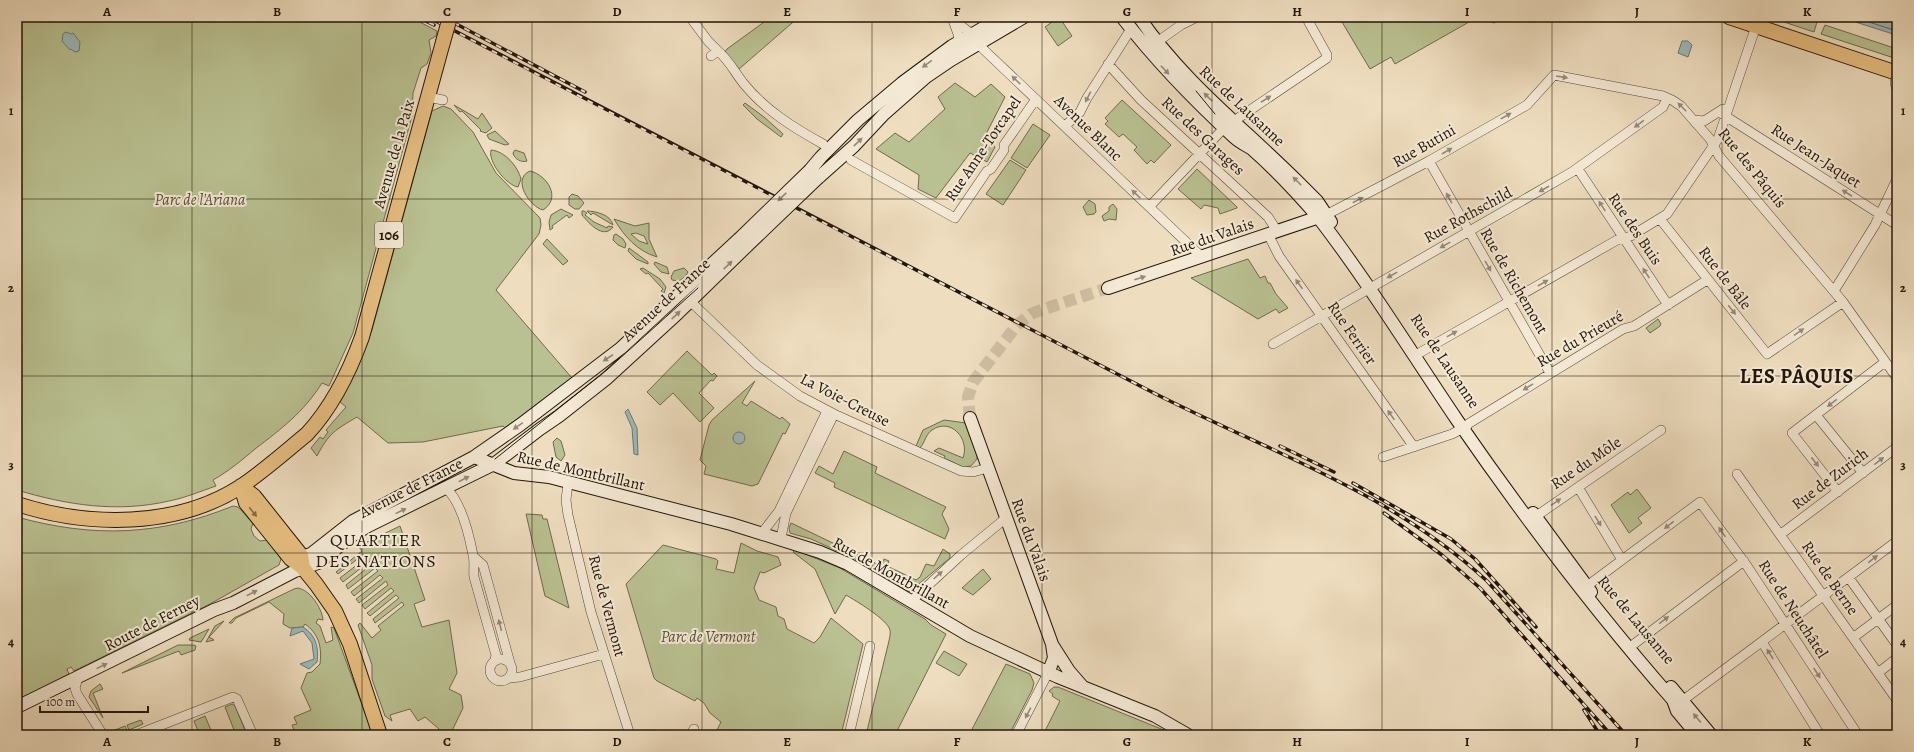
<svg xmlns="http://www.w3.org/2000/svg" width="1914" height="752" font-family="Alegreya,serif">
<rect width="100%" height="100%" fill="#eeddbf"/>
<filter id="stains"><feTurbulence type="fractalNoise" baseFrequency=".005" numOctaves="4"/><feColorMatrix values="0 0 0 0 .2 0 0 0 0 .09 0 0 0 0 .02 0 0 0 .5 -.17"/></filter>
<radialGradient id="worn" r=".72"><stop offset=".6" stop-color="#630" stop-opacity="0"/><stop offset="1" stop-color="#630" stop-opacity=".3"/></radialGradient>
<path fill="#b9c091" stroke="#6e6a4d" fill-rule="evenodd" d="M17,17H410L437,31L436,36L429,40L431,53L427,64L421,68L413,93L412,116L353,333L329,386L322,383C303,413 281,429 255,449C242,460 229,471 213,480L216,486C201,491 185,498 169,501C117,513 67,505 17,490Z
M771,17H799L739,69L725,52L727,49Z
M1059,17L1072,36L1058,46L1045,27Z
M1339,17H1469V22L1395,64L1391,57L1370,69Z
M1476,17H1503L1494,23Z
M1769,17H1802L1817,22L1814,32Z
M1825,25L1897,49V59L1821,34Z
M955,83L975,97L991,84L1005,97L985,136L995,147L987,162L970,153L936,198L918,189L919,175L876,149L895,133L909,142L945,109L938,97Z
M1122,100L1171,145L1154,163L1151,160L1147,164L1134,150L1137,147L1123,134L1119,137L1105,124L1108,121L1105,118Z
M745,103L764,117L783,134L781,137L757,119L743,105Z
M454,105L478,119L482,113L492,128L486,133L480,131L481,130L462,111L460,112Z
M443,106L451,109L473,132L496,173L540,218L541,225L539,234L496,290L572,378L505,428L503,426L423,442L388,443L357,417C335,430 329,433 317,456L311,448L320,437L323,439L328,432L326,430L346,407L340,402L358,366L372,330L432,111Z
M1033,124L1050,135L1027,168L1011,158Z
M495,131L509,144L505,145L489,139L487,135Z
M491,150C505,151 518,167 521,179L518,187C506,185 488,162 491,150Z
M515,150L524,153L527,161C522,163 514,159 513,153Z
M1010,160L1026,170L1003,205L986,194Z
M1197,169L1237,207V208L1220,214L1218,208L1204,205L1201,209L1178,189Z
M530,171C547,175 562,198 543,210C530,207 511,179 530,171Z
M572,194L578,196L584,203L579,209H575L569,205V197Z
M1089,200L1095,204L1096,212L1094,214L1087,215L1083,207Z
M1113,204L1117,209L1116,220L1109,219L1104,221L1102,216L1109,211V207Z
M561,209L573,215L569,218L567,215L552,226L553,228L550,230L549,222L551,215Z
M582,211H584L587,213L585,215L594,222L607,228L608,226L613,227C603,240 589,223 582,215Z
M587,211C596,211 611,215 613,225L593,213L591,215Z
M614,219L635,226L649,223V239L657,257C637,251 624,236 614,219ZM636,233L644,236L648,244L639,241L631,234Z
M616,234L623,239L626,244L625,248L618,245L613,240L614,235Z
M547,239L568,261L563,265L543,244Z
M629,248L648,262V264L636,259L628,251Z
M1248,259L1260,278L1265,276L1268,283H1270L1276,294L1288,308L1279,313L1276,309L1258,319L1191,278Z
M655,262L667,267L669,274L661,272L654,264Z
M643,268L660,279L666,287L664,293L661,291L663,289L648,273L646,274L640,269Z
M684,268L688,272L685,277L679,281L672,280L671,277L674,271Z
M1658,319L1661,324L1660,326L1650,333L1646,328Z
M687,351L712,375L714,373L717,376L713,381L711,380L699,393L714,408L700,422L673,393L660,405L647,392Z
M755,381L742,403L747,406L751,401L780,419L782,417L790,424L785,434L783,433L758,484L752,486L704,474L706,466L700,460L709,425L712,420Z
M944,420L966,423L977,451V459L971,466L963,467L944,458L945,456L934,451L939,448L963,458C970,439 951,417 932,430C926,434 925,442 920,448L916,446L923,430Z
M557,438L561,441L565,455L561,461L556,457L553,442Z
M844,451L877,467L875,473L946,507L942,514L949,529L945,539L834,487L835,483L815,473L819,466L833,474Z
M1637,489L1651,508L1638,518L1642,523L1629,533L1611,505L1628,492L1630,495Z
M233,506L238,507L253,523L251,529L254,536L260,541L267,540L281,559L279,565L210,604L74,671L71,667L67,669L69,674L17,700V517C93,538 159,536 233,506Z
M526,514L542,515L543,519H547L569,608L545,596Z
M791,523L881,566L884,559L889,561L887,566L916,580L920,577L926,564L934,566L943,549L950,554V558L909,592L855,559L831,548L811,539L790,533L789,528Z
M400,526L425,600L414,604L422,627L449,620L457,673L449,689L461,695L463,708L450,735H437L439,729L425,717L418,721L410,709L390,715L392,721L385,716L372,679V665L358,625L360,623L372,638L381,630L378,626L404,605L402,602L375,623L373,619L399,598L396,595L370,616L367,613L394,591L391,588L365,609L362,605L388,585L386,581L359,603L356,599L383,578L380,575L354,596L351,592L378,571L375,568L348,589L346,585L372,564L370,561L343,582L340,578L367,557L364,554L338,574L336,572L362,551L359,547L363,544Z
M741,543L757,551L778,557L781,565L764,573L760,572L754,588L759,600L776,607L778,616L784,619L787,629L814,643L820,637L831,618L863,644L841,735H722L716,732L721,722L710,713L704,703L697,698L695,701L657,681L654,678L626,584L663,545L716,559L718,561L716,569L734,573Z
M795,550L840,568L925,619L931,625L946,634L895,735H866L888,645C889,640 891,634 890,630C887,619 856,601 846,595L835,614L815,569L793,552Z
M983,569L991,579L973,595L962,588Z
M298,588C310,590 322,608 323,620L318,619L316,623L320,626L326,643L333,640L331,627L334,628L373,735H296L292,725L297,724L294,717L311,710L301,688L307,673L312,672L320,664C322,647 319,634 305,624L303,627L290,628L283,624L284,614L269,602L236,618L232,623H229L234,618L294,589Z
M224,621L209,637L214,640L206,642L215,626Z
M209,629L201,642L189,640L190,638Z
M178,645H194L196,646L195,650L181,655L179,651L122,673Z
M944,651L967,664L959,676L936,663Z
M1006,664L1030,674L1034,683L1032,690L1009,735H969Z
M100,684L103,689L93,693L103,718L89,697L91,691Z
M1054,687H1058L1176,735H1043L1060,701L1052,696L1053,694L1049,691Z
M232,704L235,706L247,735H236L225,707Z
M205,716L213,735H193V733L198,731L194,721Z
M141,720L143,724L129,730L127,725Z
M125,726L127,730L113,735L110,732Z"/>
<path fill="#9cbabb" stroke="#6b7874" d="M1840,17H1897V35H1896Z
M66,32L71,34L73,33L80,42L79,51L75,52L71,49L70,50L62,41L63,34Z
M1682,41H1688L1692,45L1688,57L1678,53Z
M628,409L637,428L638,455L634,454L632,428L625,412Z
M733 438a6 6 0 1 1 12 0a6 6 0 1 1-12 0Z
M303,627C316,635 319,648 317,662L309,669L300,664L314,659L312,643L303,631L290,636L292,628Z"/>
<g fill="none" stroke-linecap="round" stroke-linejoin="round">
<path stroke="#5f6862" stroke-width="1" d="M1853,17L1897,31"/>
<path stroke="#cfbfa4" stroke-width="12" stroke-dasharray="12 6" stroke-linecap="butt" d="M970,418L968,397L973,382L1017,325L1031,314L1041,310L1108,288"/>
<defs>
<path id="street" d="M690,17L708,41L718,51L711,56
M950,17L969,32L982,48L1202,257
M953,20L958,34L959,46
M1157,42L1181,25L1197,17
M718,51C729,60 735,73 744,84C765,110 794,128 823,144
M1108,64L1141,100L1268,217L1277,231
M1897,73L1895,83L1897,90
M428,97L443,100
M1719,112L1897,225
M1694,120L1704,121L1723,109
M1234,121L1327,58V55L1306,17
M1065,126L1080,112L1087,98L1131,29
M851,160L955,218L987,171L991,169L1004,150V145L1036,99
M1429,161L1550,373
M1578,169L1668,305
M1150,206L1224,128
M1326,215L1429,161L1527,105L1554,75L1663,96L1672,100L1681,106L1710,139L1719,156L1843,302L1897,378
M1660,219L1767,354L1843,302
M1268,234L1279,256L1414,447
M1834,291L1875,225L1897,179
M690,301L757,365L800,396L834,414L961,471L973,472L988,468
M1273,344L1572,172L1663,107L1667,98
M1414,356L1617,240L1631,236L1667,214L1718,139L1756,26
M1816,415L1863,473
M1468,424L1623,329L1634,326L1707,280
M1383,457L1452,434L1467,426
M1737,474L1897,700
M568,483L566,500L568,515L591,612L630,735
M1578,487L1622,560
M447,489C462,504 469,534 473,555C475,562 473,569 474,577L496,655L495,660
M1838,492L1792,433L1885,362
M1532,519L1661,430
M762,533L779,511L827,411
M1781,534L1897,447
M781,538L786,513L834,414
M474,557L483,565L510,663
M1849,578L1897,645
M1587,586L1700,502L1747,566L1858,735
M910,602L961,555L1006,518
M1854,637L1897,605
M1762,642L1820,735
M1634,644L1744,561
M490 670a11 11 0 1 1 22 0a11 11 0 1 1-22 0Z
M1878,673L1897,658
M78,678L75,688L77,694L103,735
M509,678L520,677L604,654
M1678,704L1897,541
M136,735L233,697L237,699L253,735
M690,735L694,729
M849,735L870,646
M1016,735L1048,673"/>
<path id="secondary" d="M1122,17C1156,61 1194,100 1234,137C1239,142 1246,145 1252,149C1276,170 1298,194 1318,217C1368,282 1411,352 1457,420C1524,517 1595,611 1673,700L1677,711L1697,735
M1139,17C1182,81 1245,129 1299,183L1317,201L1331,222
M810,170L821,157L858,120L902,83L952,46L1002,17
M818,178L854,146L884,114L926,77L951,60L1024,17
M1108,288L1325,215
M970,418L1052,644L1054,658L1048,673
M474,457L514,473L549,477L731,524L820,552L848,564L970,636L1058,677L1155,716L1188,735
M1533,513L1591,592
M301,555L305,556L311,554L353,521L474,457L520,425L621,348L739,239
M1053,646L1069,671L1082,686
M1671,687L1711,735
M17,707L214,610L233,603L295,571L318,563L353,535L368,526L494,464L540,429L559,416L606,379L678,313L747,246"/>
<path id="primary" d="M1729,17L1897,73
M241,486L246,503L291,559L303,568L316,584L335,611L350,644L380,735
M241,486L254,496L301,555L303,568
M17,504C88,527 176,528 240,487C264,471 285,452 307,434C333,406 349,373 362,337L443,42"/>
</defs>
<use href="#street" stroke="#554736" stroke-width="10"/>
<use href="#secondary" stroke="#221509" stroke-width="14"/>
<use href="#primary" stroke="#221509" stroke-width="16"/>
<use href="#street" stroke="#f4e9d5" stroke-width="9"/>
<use href="#secondary" stroke="#f4e9d5" stroke-width="12"/>
<use href="#primary" stroke="#e7be80" stroke-width="14"/>
<path stroke="#221509" stroke-width="1" d="M1196,91L1215,114
M495,459L608,369L698,288"/>
<defs>
<path id="rail" d="M418,17L434,25
M428,17C667,143 907,265 1146,389C1262,449 1390,491 1487,581L1626,735
M443,17L585,92
M1280,446L1334,472
M1353,483L1451,539L1475,559L1536,627
M1384,513L1442,555L1480,588L1611,735
M1584,710L1600,735"/>
</defs>
<use href="#rail" stroke="#221509" stroke-width="3.5"/>
<use href="#rail" stroke="#f4e9d5" stroke-width="2" stroke-dasharray="6" stroke-linecap="butt"/>
<defs>
<path id="secondary-bridge" d="M739,239L810,170
M747,246L818,178"/>
<path id="primary-bridge" d="M443,42L450,17"/>
</defs>
<use href="#secondary-bridge" stroke="#221509" stroke-width="14" stroke-linecap="butt"/>
<use href="#primary-bridge" stroke="#221509" stroke-width="16" stroke-linecap="butt"/>
<use href="#secondary-bridge" stroke="#f4e9d5" stroke-width="12"/>
<use href="#primary-bridge" stroke="#e7be80" stroke-width="14"/>
</g>
<defs><path id="oneway-solid" d="M-6-.8H1V-3.2L6.5 0L1 3.2V.8H-6Z"/></defs>
<g fill="#968a79">
<use href="#oneway-solid" transform="translate(927 64) rotate(144)"/>
<use href="#oneway-solid" transform="translate(1165 70) rotate(46)"/>
<use href="#oneway-solid" transform="translate(1562 77) rotate(9)"/>
<use href="#oneway-solid" transform="translate(1016 80) rotate(-136)"/>
<use href="#oneway-solid" transform="translate(1088 97) rotate(117)"/>
<use href="#oneway-solid" transform="translate(1208 97) rotate(-136)"/>
<use href="#oneway-solid" transform="translate(1266 99) rotate(-33)"/>
<use href="#oneway-solid" transform="translate(1682 107) rotate(-135)"/>
<use href="#oneway-solid" transform="translate(1506 116) rotate(-29)"/>
<use href="#oneway-solid" transform="translate(1639 124) rotate(144)"/>
<use href="#oneway-solid" transform="translate(858 142) rotate(-44)"/>
<use href="#oneway-solid" transform="translate(1447 151) rotate(-30)"/>
<use href="#oneway-solid" transform="translate(1297 181) rotate(-135)"/>
<use href="#oneway-solid" transform="translate(1544 189) rotate(150)"/>
<use href="#oneway-solid" transform="translate(1847 193) rotate(-147)"/>
<use href="#oneway-solid" transform="translate(1136 194) rotate(-137)"/>
<use href="#oneway-solid" transform="translate(782 197) rotate(136)"/>
<use href="#oneway-solid" transform="translate(1449 198) rotate(-119)"/>
<use href="#oneway-solid" transform="translate(1358 200) rotate(-28)"/>
<use href="#oneway-solid" transform="translate(1602 206) rotate(-123)"/>
<use href="#oneway-solid" transform="translate(1445 245) rotate(151)"/>
<use href="#oneway-solid" transform="translate(728 265) rotate(-44)"/>
<use href="#oneway-solid" transform="translate(1488 266) rotate(60)"/>
<use href="#oneway-solid" transform="translate(1646 273) rotate(-123)"/>
<use href="#oneway-solid" transform="translate(1392 275) rotate(151)"/>
<use href="#oneway-solid" transform="translate(1140 278) rotate(-18)"/>
<use href="#oneway-solid" transform="translate(1543 283) rotate(-30)"/>
<use href="#oneway-solid" transform="translate(1299 284) rotate(-125)"/>
<use href="#oneway-solid" transform="translate(1732 310) rotate(51)"/>
<use href="#oneway-solid" transform="translate(676 315) rotate(-43)"/>
<use href="#oneway-solid" transform="translate(1799 332) rotate(-34)"/>
<use href="#oneway-solid" transform="translate(1452 334) rotate(-29)"/>
<use href="#oneway-solid" transform="translate(608 358) rotate(147)"/>
<use href="#oneway-solid" transform="translate(1528 387) rotate(148)"/>
<use href="#oneway-solid" transform="translate(1832 403) rotate(143)"/>
<use href="#oneway-solid" transform="translate(1391 415) rotate(-125)"/>
<use href="#oneway-solid" transform="translate(518 426) rotate(145)"/>
<use href="#oneway-solid" transform="translate(1879 461) rotate(-37)"/>
<use href="#oneway-solid" transform="translate(1815 462) rotate(52)"/>
<use href="#oneway-solid" transform="translate(464 479) rotate(-28)"/>
<use href="#oneway-solid" transform="translate(1556 502) rotate(-34)"/>
<use href="#oneway-solid" transform="translate(401 511) rotate(-26)"/>
<use href="#oneway-solid" transform="translate(1598 521) rotate(59)"/>
<use href="#oneway-solid" transform="translate(1669 525) rotate(143)"/>
<use href="#oneway-solid" transform="translate(1722 532) rotate(-125)"/>
<use href="#oneway-solid" transform="translate(1873 559) rotate(-37)"/>
<use href="#oneway-solid" transform="translate(938 575) rotate(-42)"/>
<use href="#oneway-solid" transform="translate(252 593) rotate(-27)"/>
<use href="#oneway-solid" transform="translate(1664 620) rotate(-37)"/>
<use href="#oneway-solid" transform="translate(500 625) rotate(-104)"/>
<use href="#oneway-solid" transform="translate(1770 654) rotate(-122)"/>
<use href="#oneway-solid" transform="translate(102 666) rotate(-26)"/>
<use href="#oneway-solid" transform="translate(1817 673) rotate(57)"/>
<use href="#oneway-solid" transform="translate(1028 713) rotate(118)"/>
<use href="#oneway-solid" transform="translate(1697 718) rotate(-130)"/>
</g>
<use fill="#846a44" href="#oneway-solid" transform="translate(253 512) rotate(51)"/>
<path fill="none" stroke="#221509" stroke-width="1" stroke-opacity="0.55" d="M192,17V735M362,17V735M532,17V735M702,17V735M872,17V735M1042,17V735M1212,17V735M1382,17V735M1552,17V735M1722,17V735M17,199H1897M17,376H1897M17,553H1897"/>
<g text-anchor="middle" dominant-baseline="central" stroke-width="4" stroke-linejoin="round" paint-order="stroke">
<rect fill="#f4e9d5" stroke="#615546" stroke-width="1" x="375" y="222" width="28" height="26" rx="3"/>
<g font-size="15" font-weight="bold" fill="#221509">
<text x="389" y="235">106</text>
</g>
<g font-size="16" fill="#221509" stroke="#f4e9d5">
<text transform="translate(1242 106) rotate(43)">Rue de Lausanne</text>
<text transform="translate(1088 128) rotate(44)">Avenue Blanc</text>
<text transform="translate(1203 136) rotate(43)">Rue des Garages</text>
<text transform="translate(1424 146) rotate(-30)">Rue Butini</text>
<text transform="translate(983 149) rotate(-56)">Rue Anne-Torcapel</text>
<text transform="translate(394 154) rotate(-74)">Avenue de la Paix</text>
<text transform="translate(1816 156) rotate(33)">Rue Jean-Jaquet</text>
<text transform="translate(1752 168) rotate(51)">Rue des Pâquis</text>
<text transform="translate(1468 215) rotate(-29)">Rue Rothschild</text>
<text transform="translate(1635 229) rotate(56)">Rue des Buis</text>
<text transform="translate(1212 237) rotate(-19)">Rue du Valais</text>
<text transform="translate(1725 278) rotate(52)">Rue de Bâle</text>
<text transform="translate(1514 281) rotate(60)">Rue de Richemont</text>
<text transform="translate(666 300) rotate(-43)">Avenue de France</text>
<text transform="translate(1352 333) rotate(55)">Rue Ferrier</text>
<text transform="translate(1580 339) rotate(-30)">Rue du Prieuré</text>
<text transform="translate(1445 361) rotate(56)">Rue de Lausanne</text>
<text transform="translate(845 400) rotate(27)">La Voie-Creuse</text>
<text transform="translate(1586 463) rotate(-34)">Rue du Môle</text>
<text transform="translate(581 471) rotate(13)">Rue de Montbrillant</text>
<text transform="translate(1830 479) rotate(-37)">Rue de Zurich</text>
<text transform="translate(411 488) rotate(-27)">Avenue de France</text>
<text transform="translate(1031 540) rotate(70)">Rue du Valais</text>
<text transform="translate(891 573) rotate(29)">Rue de Montbrillant</text>
<text transform="translate(1830 578) rotate(55)">Rue de Berne</text>
<text transform="translate(607 606) rotate(75)">Rue de Vermont</text>
<text transform="translate(1793 609) rotate(57)">Rue de Neuchâtel</text>
<text transform="translate(1636 620) rotate(50)">Rue de Lausanne</text>
<text transform="translate(152 623) rotate(-27)">Route de Ferney</text>
</g>
<g font-size="16" font-style="italic" fill="#575139" stroke="#f4e9d5">
<text x="200" y="200">Parc de l'Ariana</text>
<text x="708" y="637">Parc de Vermont</text>
</g>
<g font-size="18" letter-spacing="1" fill="#221509" stroke="#f4e9d5">
<text x="376" y="540">QUARTIER<tspan x="376" dy="21">DES NATIONS</tspan></text>
</g>
<g font-size="20" font-weight="bold" letter-spacing="1" fill="#221509" stroke="#f4e9d5">
<text x="1797" y="376">LES PÂQUIS</text>
</g>
</g>
<rect width="1914" height="752" fill="none" stroke="#eeddbf" stroke-width="44"/>
<path d="M40 706v6h108v-6" fill="none" stroke="#221509" stroke-width="2"/>
<text x="46" y="706" font-size="12" fill="#221509" stroke="#f4e9d5" stroke-width="3" paint-order="stroke">100 m</text>
<rect x="22" y="22" width="1870" height="708" fill="none" stroke="#221509" stroke-width="1.5"/>
<g font-size="13" text-anchor="middle" font-weight="bold" fill="#221509">
<text x="107" y="16">A</text>
<text x="277" y="16">B</text>
<text x="447" y="16">C</text>
<text x="617" y="16">D</text>
<text x="787" y="16">E</text>
<text x="957" y="16">F</text>
<text x="1127" y="16">G</text>
<text x="1297" y="16">H</text>
<text x="1467" y="16">I</text>
<text x="1637" y="16">J</text>
<text x="1807" y="16">K</text>
<text x="11" y="115">1</text>
<text x="1903" y="115">1</text>
<text x="11" y="292">2</text>
<text x="1903" y="292">2</text>
<text x="11" y="469">3</text>
<text x="1903" y="469">3</text>
<text x="11" y="646">4</text>
<text x="1903" y="646">4</text>
<text x="107" y="746">A</text>
<text x="277" y="746">B</text>
<text x="447" y="746">C</text>
<text x="617" y="746">D</text>
<text x="787" y="746">E</text>
<text x="957" y="746">F</text>
<text x="1127" y="746">G</text>
<text x="1297" y="746">H</text>
<text x="1467" y="746">I</text>
<text x="1637" y="746">J</text>
<text x="1807" y="746">K</text>
</g>
<rect width="100%" height="100%" filter="url(#stains)"/>
<rect width="100%" height="100%" fill="url(#worn)"/>
</svg>
